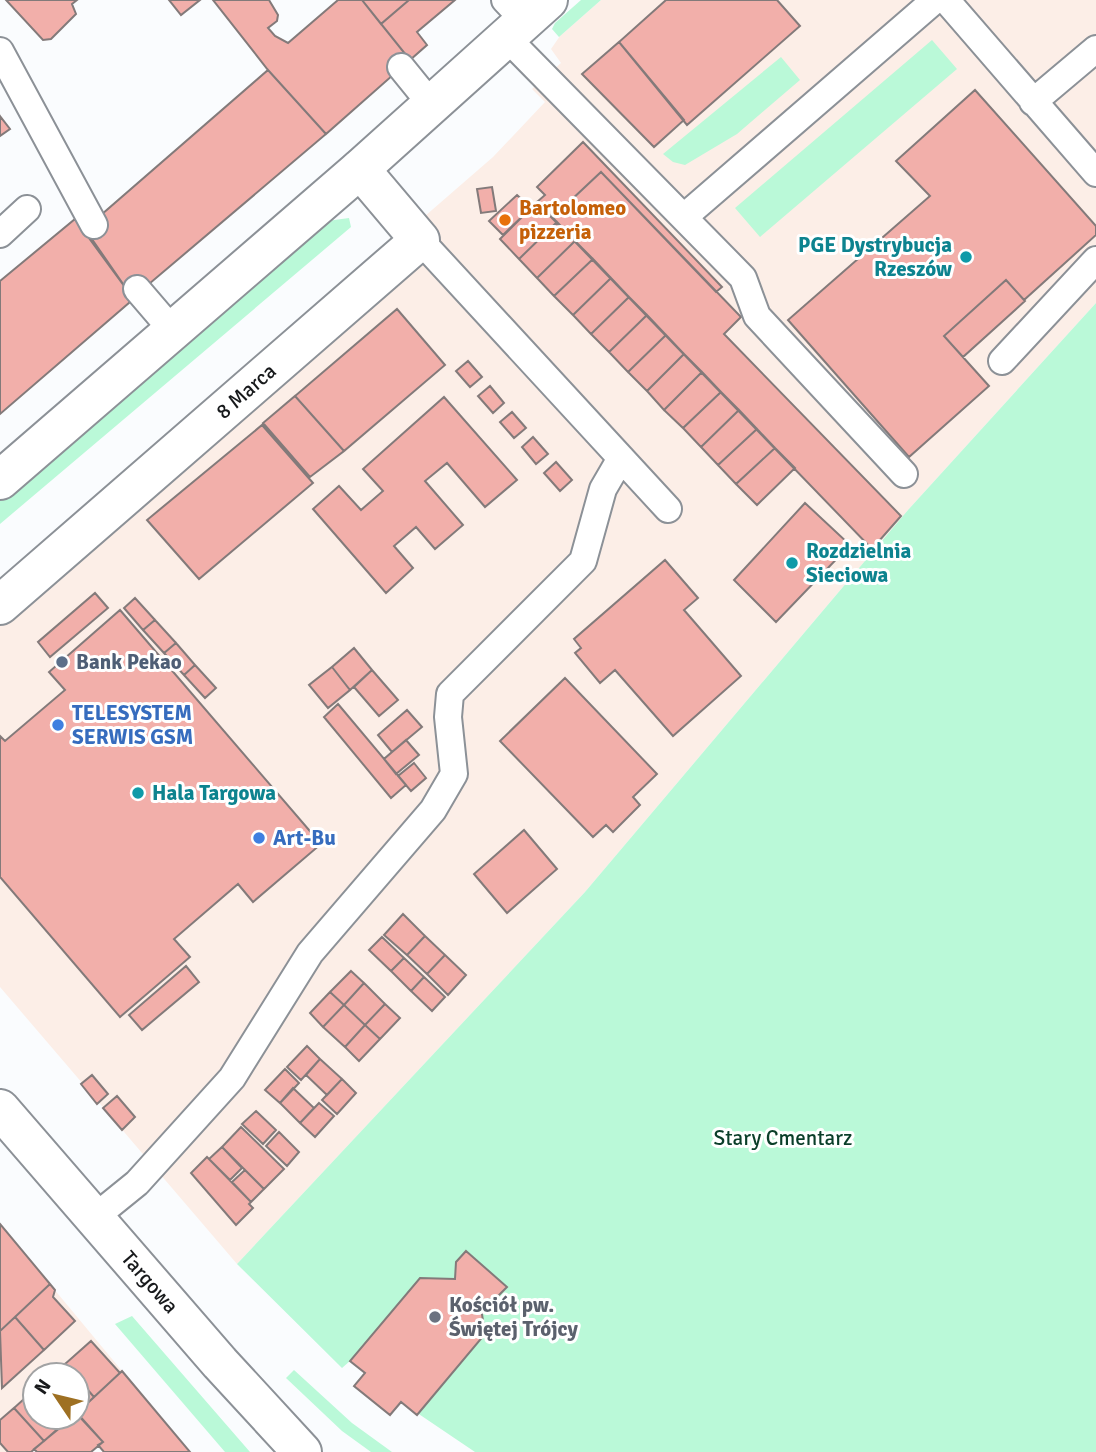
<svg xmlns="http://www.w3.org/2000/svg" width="1096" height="1452" font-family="Signika,sans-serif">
<rect width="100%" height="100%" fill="#fafcfe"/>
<path fill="#fceee7" d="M601,0H1096V303L908,510L585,892L237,1264L0,987V585L493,157L545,102L532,89L561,63L551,49L560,36Z
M0,1224L122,1371L77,1413V1375H35V1417H71L32,1452H0Z"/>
<path fill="#baf9d8" d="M581,0H601L559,37L552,29L555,23Z
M932,40L957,69L760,237L735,208Z
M781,57L800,80L737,134L685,165L673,162L663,154Z
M349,218L351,227L0,524V495L327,221Z
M1096,303V1452H475L401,1402L390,1415L354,1386L365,1373L350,1361L342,1368L237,1264L585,892L908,510Z
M132,1316L250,1452H225L115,1324Z
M294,1370L352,1423L392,1452H371L342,1431L286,1378Z"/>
<path fill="#f2afaa" stroke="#837a7a" stroke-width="2" d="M6,0H77L72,4L76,14L51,39L43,40Z
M169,0H200L181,15Z
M213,0H269L278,15L277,21L268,28L275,36L288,43L338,0H362L410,60L326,134L268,70Z
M362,0H409L381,24Z
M409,0H455L417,32L427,45L410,60L381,24Z
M666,0H777L800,26L687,125L619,42Z
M619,42L684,120L654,147L582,74Z
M268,70L326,134L149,284L130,294L87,232L101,215Z
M975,90L1096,226V235L1024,300L1006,280L944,336L989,386L909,457L788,320L930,196L896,161Z
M0,116L10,129L0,136Z
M583,142L722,287L716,292L601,172L552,218L537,202L545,195L537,187Z
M601,172L741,317L724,334L901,516L872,549L552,218Z
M492,187L496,211L481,213L477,189Z
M517,195L531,208L503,235L489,221Z
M537,202L557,222L519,259L500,239Z
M75,219L130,294V302L0,414V281Z
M557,222L575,241L537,278L519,259Z
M575,241L593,259L554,296L537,278Z
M593,259L611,278L573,315L554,296Z
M611,278L629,297L591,334L573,315Z
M1006,280L1025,301L963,357L944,336Z
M629,297L647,315L609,352L591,334Z
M397,309L445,365L344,451L295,396Z
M647,315L666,335L628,372L609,352Z
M666,335L684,354L647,391L628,372Z
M684,354L702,372L664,410L647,391Z
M468,361L482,377L470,387L456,371Z
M702,372L721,392L683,428L664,410Z
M490,386L504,403L493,413L478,396Z
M721,392L739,410L701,447L683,428Z
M295,396L344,451L310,477L263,423Z
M444,397L517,480L485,507L447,463L425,481L463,525L435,549L416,527L394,546L413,568L386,593L313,509L339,486L361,510L383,491L363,469Z
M739,410L757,429L718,465L701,447Z
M512,412L526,428L514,438L500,422Z
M262,425L313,483L199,579L147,520Z
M757,429L775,448L736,484L718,465Z
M533,437L548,454L536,464L522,447Z
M775,448L795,468L757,505L736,484Z
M556,462L572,480L560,491L544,473Z
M805,503L850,545L776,622L734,580Z
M665,560L698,598L684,610L741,676L673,736L615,670L600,683L575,653L581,648L574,639Z
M95,593L108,608L50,657L38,642Z
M135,598L155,620L143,630L124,608Z
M120,610L321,844L253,902L238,884L174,939L190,957L120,1017L0,877V736L5,741L65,690L49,672Z
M155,620L176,643L164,653L143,630Z
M176,643L195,665L184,675L164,653Z
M354,648L372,670L350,690L332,667Z
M195,665L216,688L205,698L184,675Z
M332,667L350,690L328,708L309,685Z
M372,670L398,700L379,716L354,687Z
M565,678L657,774L633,797L640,805L613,832L606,825L593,837L500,741Z
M338,704L406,785L391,798L324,717Z
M407,710L422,727L392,752L378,735Z
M406,740L419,755L396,774L384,759Z
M414,763L426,778L411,791L398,776Z
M524,830L557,869L507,913L474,874Z
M403,914L425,936L407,955L384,935Z
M425,936L445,955L427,974L407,955Z
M382,937L404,958L391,971L369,950Z
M445,955L466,975L448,995L427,974Z
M404,958L424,977L411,991L391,971Z
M186,966L199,982L142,1030L129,1015Z
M351,971L364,983L344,1005L330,992Z
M424,977L445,997L432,1011L411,991Z
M364,983L385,1004L365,1025L344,1005Z
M330,992L344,1005L323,1027L310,1013Z
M385,1004L400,1018L380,1039L365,1025Z
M344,1005L365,1025L345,1047L323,1027Z
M365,1025L380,1039L359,1061L345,1047Z
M307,1046L320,1059L301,1080L287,1067Z
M320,1059L342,1079L327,1095L306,1075Z
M285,1069L299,1083L280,1103L265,1090Z
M92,1075L108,1094L97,1104L81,1084Z
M342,1079L356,1093L337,1114L322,1100Z
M293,1088L314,1108L300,1123L280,1103Z
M117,1096L135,1117L122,1130L103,1108Z
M319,1103L334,1116L315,1137L300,1123Z
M256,1111L276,1130L263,1144L242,1124Z
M241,1127L284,1169L264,1189L222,1147Z
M279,1132L299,1152L287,1166L266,1146Z
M222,1147L242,1168L230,1180L209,1159Z
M207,1157L251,1202L249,1204L253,1208L236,1225L191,1173Z
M245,1170L264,1189L251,1202L232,1182Z
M0,1224L50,1284L0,1331Z
M466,1251L507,1287L496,1298L480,1301L485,1334L417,1415L401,1402L390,1415L354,1386L365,1373L350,1361L420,1278L455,1279L456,1262Z
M50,1284L55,1290L53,1297L75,1321L44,1350L15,1317Z
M15,1317L44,1350L2,1388L0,1331Z
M91,1341L120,1373L94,1397L65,1364Z
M65,1364L75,1375H52Z
M122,1371L190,1452H104L98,1445L103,1442L77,1413Z
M77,1378L94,1397L77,1413Z
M35,1389V1417L70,1418L44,1441L14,1408Z
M14,1408L44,1441L31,1452H8L0,1443V1420Z
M77,1414L103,1442L91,1452H37L34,1449Z"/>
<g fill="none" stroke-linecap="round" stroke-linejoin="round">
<defs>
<path id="service" d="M505,0L524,20
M946,0L1096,173
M505,36L743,278L757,316L904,474
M0,51L94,225
M401,67L431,104
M1033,102L1096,49
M684,217L935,0
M0,234L27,209
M420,240L668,509
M137,289L173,331
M1002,361L1096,260
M95,1217L137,1183L232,1078L310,953L433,810L454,774L448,717L450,694L583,561L603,489L621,458"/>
<g id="minor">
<path d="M0,480L360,169L548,0"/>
<path id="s1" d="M0,605L420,240L360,169"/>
</g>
<g id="tertiary">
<path id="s2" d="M0,1109L220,1363L302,1452"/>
</g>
</defs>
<use href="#service" stroke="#8c9197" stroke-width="30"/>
<use href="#minor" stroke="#8c9197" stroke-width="42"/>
<use href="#tertiary" stroke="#8c9197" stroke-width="42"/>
<use href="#service" stroke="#fff" stroke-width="26"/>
<use href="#minor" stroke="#fff" stroke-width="38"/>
<use href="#tertiary" stroke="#fff" stroke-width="38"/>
</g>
<circle fill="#e8710a" stroke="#fff" stroke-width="2.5" cx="505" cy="220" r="7"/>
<g fill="#0f9aa8" stroke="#fff" stroke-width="2.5">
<circle cx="966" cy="257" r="7"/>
<circle cx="792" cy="563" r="7"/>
<circle cx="138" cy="793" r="7"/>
</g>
<circle fill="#5c6f8a" stroke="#fff" stroke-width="2.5" cx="62" cy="662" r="7"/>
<g fill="#3f7fe0" stroke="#fff" stroke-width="2.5">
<circle cx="58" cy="725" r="7"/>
<circle cx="259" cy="838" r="7"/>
</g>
<circle fill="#6b7280" stroke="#fff" stroke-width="2.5" cx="435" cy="1317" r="7"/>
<g text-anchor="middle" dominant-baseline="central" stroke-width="6" stroke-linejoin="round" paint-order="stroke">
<g font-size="21" font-weight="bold" fill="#c56008" stroke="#fff" text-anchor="start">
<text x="519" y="208">Bartolomeo<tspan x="519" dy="24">pizzeria</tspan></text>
</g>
<g font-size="21" font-weight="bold" fill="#0d838f" stroke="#fff" text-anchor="start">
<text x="952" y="245" text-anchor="end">PGE Dystrybucja<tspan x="952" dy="24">Rzeszów</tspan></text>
<text x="806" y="551">Rozdzielnia<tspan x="806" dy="24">Sieciowa</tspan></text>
<text x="152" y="793">Hala Targowa</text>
</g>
<g font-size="21" fill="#17191b" stroke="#fff">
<text stroke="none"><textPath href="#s1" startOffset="326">8 Marca</textPath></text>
<text stroke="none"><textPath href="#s2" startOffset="229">Targowa</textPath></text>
</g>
<g font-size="21" font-weight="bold" fill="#4e5e75" stroke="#fff" text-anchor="start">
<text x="76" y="662">Bank Pekao</text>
</g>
<g font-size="21" font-weight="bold" fill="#366cbe" stroke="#fff" text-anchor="start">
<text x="72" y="713">TELESYSTEM<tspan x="72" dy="24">SERWIS GSM</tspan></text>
<text x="273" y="838">Art-Bu</text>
</g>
<g font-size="21" fill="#0a3e29" stroke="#fff">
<text x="783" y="1138">Stary Cmentarz</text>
</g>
<g font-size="21" font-weight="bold" fill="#5b616d" stroke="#fff" text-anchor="start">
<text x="449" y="1305">Kościół pw.<tspan x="449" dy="24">Świętej Trójcy</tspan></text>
</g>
</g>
<g transform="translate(56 1396) rotate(305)"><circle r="33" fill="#ffffff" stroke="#a2a3a4" stroke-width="2"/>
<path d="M0-5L12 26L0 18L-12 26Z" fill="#9e7022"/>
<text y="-10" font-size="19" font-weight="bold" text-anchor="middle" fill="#17191b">N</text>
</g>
</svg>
